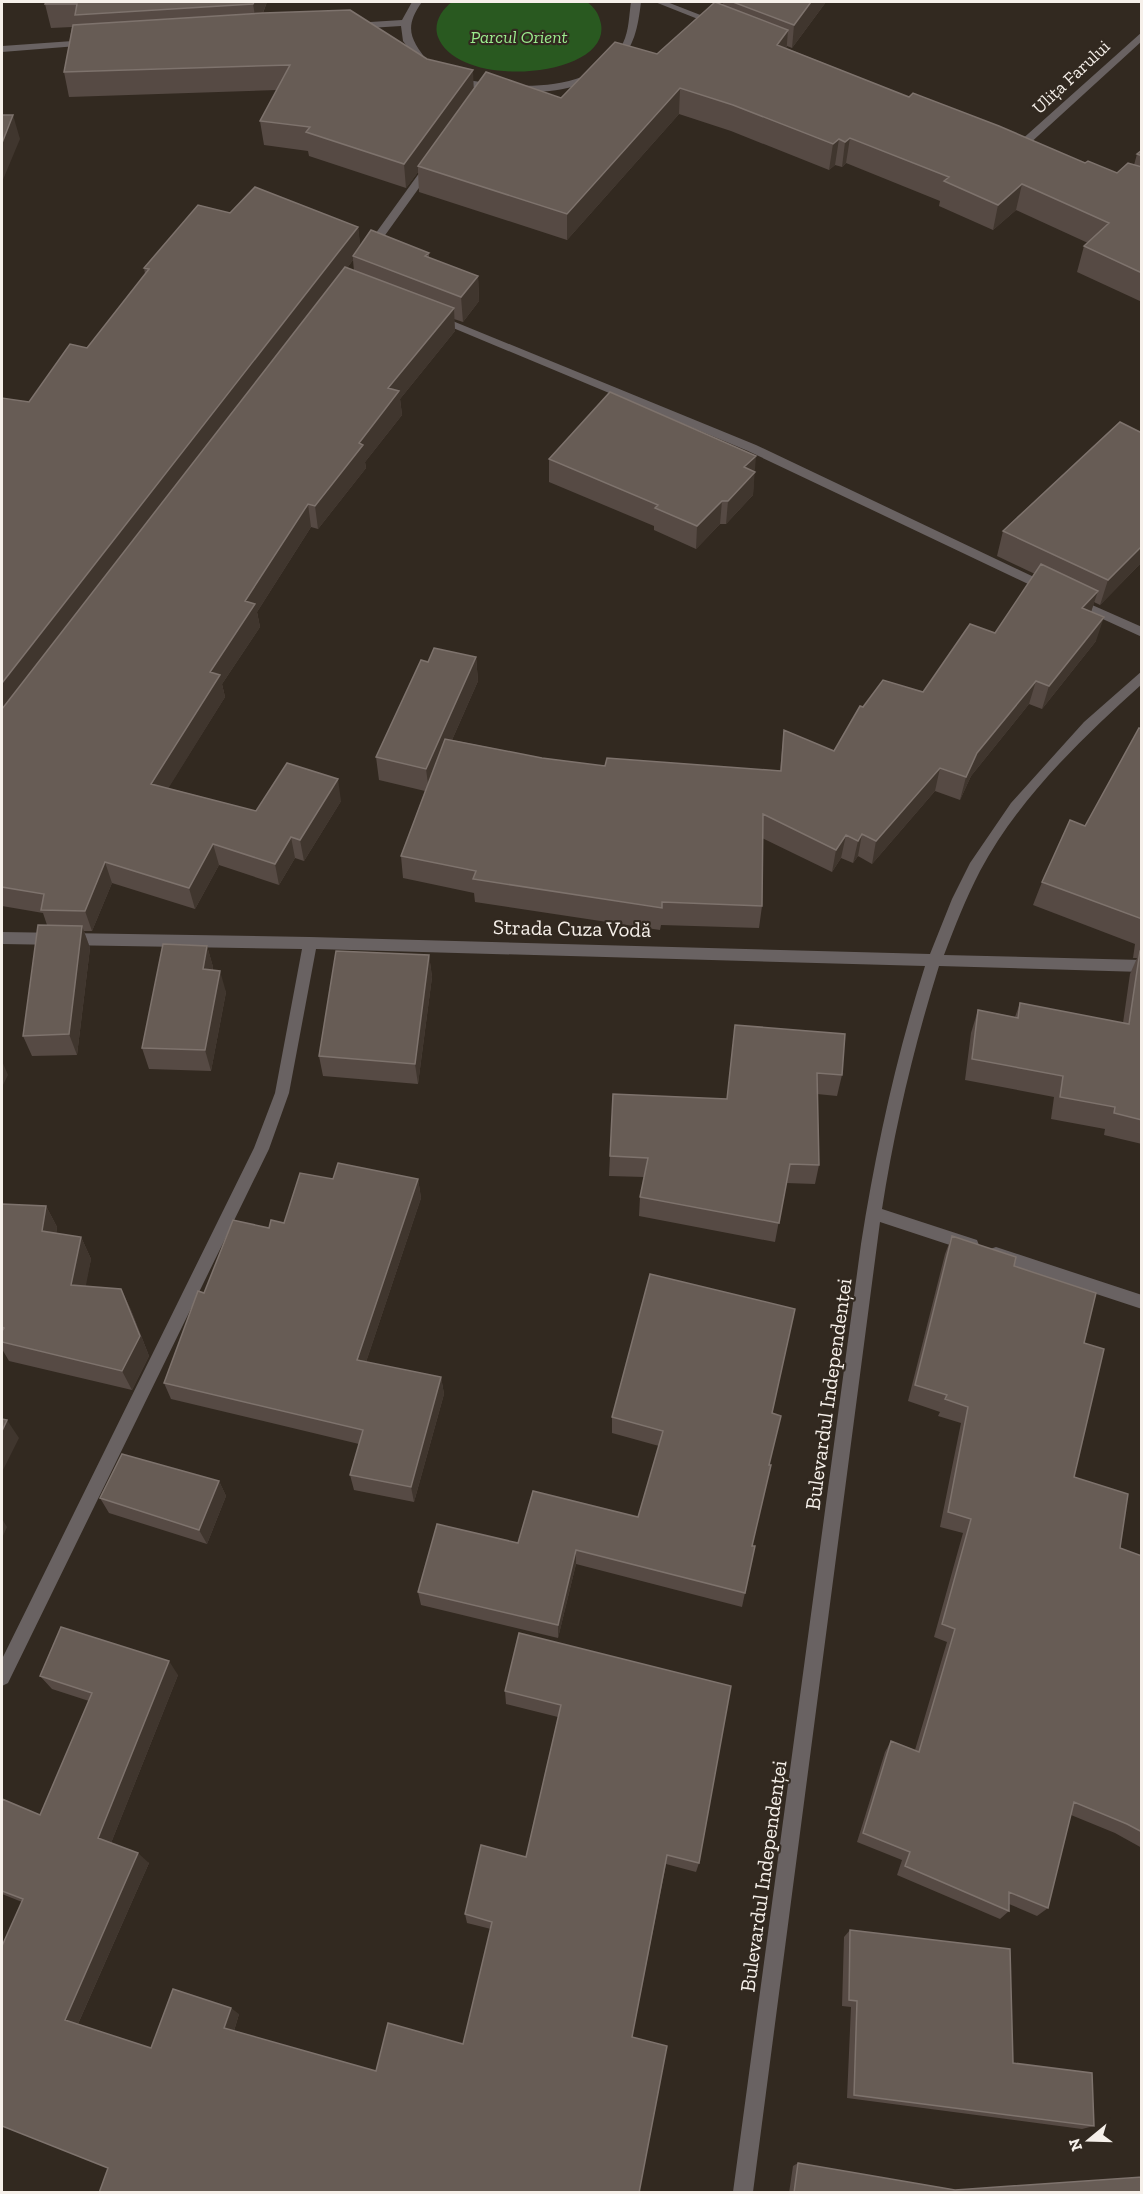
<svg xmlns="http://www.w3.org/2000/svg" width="1143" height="2194" font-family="'Zilla Slab',serif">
<rect width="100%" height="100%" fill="#322920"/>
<path fill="#295920" d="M452,2H587C595,8 599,14 601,24C611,78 458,91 438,37C433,24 441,10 452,2Z"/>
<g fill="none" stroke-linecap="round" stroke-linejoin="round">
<path fill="#696262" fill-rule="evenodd" d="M412,2H422C403,28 411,40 429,63L427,65H421L403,41L401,26L354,29L349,26L354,23L402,20Z
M631,2H641C638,26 635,48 615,65C580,96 524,95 481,89C471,87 458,86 450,80L455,77C504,89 594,97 623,43C629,31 629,15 631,2Z
M655,2H667L721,23L713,25Z
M1142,32V41L1027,146H1019V142Z
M87,40L90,41V45L2,52V46Z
M429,164L434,167L373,252H365V248L425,165Z
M438,315L756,445L1053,586L1055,589L1053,592H1045L748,451L434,320L432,318Z
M1074,597L1142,627V637L1070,604L1068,601L1070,598Z
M1142,671V684C1081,739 1019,798 980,871C966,898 955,926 944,955L1142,960V972L939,966C914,1046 895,1126 882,1209L977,1240L979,1245L977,1250L971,1252L880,1222L753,2192H733L861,1244C876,1149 896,1057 925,966L316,949L289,1093L269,1149L8,1683L2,1686V1659L254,1148L275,1093L302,949L2,944V932L310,937L930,954L952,899L970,863L1011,803L1084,722Z
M996,1247L1142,1295V1309L990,1259L988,1254L990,1249Z"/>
</g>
<path fill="#564a44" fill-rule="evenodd" d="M46,2H267L263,13L474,89L561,98L657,54L722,5L723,2H826L792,48L787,46L786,48L909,97L1085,163L1117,173L1134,165L1137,154L1142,150V302L1077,272L1084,246L1088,243L1016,210L993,230L939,206L940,201L846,163L842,167L835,165L829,170L731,131L679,114L567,240L419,192L418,172L406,188L309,156L308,151L264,145L260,121L277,90L69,97L64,72L72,27L51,28L45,4Z
M230,213L358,227L360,246L429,253V258L478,276L479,301L463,322L454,319L455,331L400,399L402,415L365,462L366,468L318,529L311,527L257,612L260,627L222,684L225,697L168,788L256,811L341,801L304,861L295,858L279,885L219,865L195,909L112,883L92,931H84L90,948L77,1055L32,1056L23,1036L47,925L43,913L2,906V398L29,402L87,348L145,274L144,268ZM353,260L354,271L347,268Z
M1142,433V562L1100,605L1094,602L1091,612L1096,641L1042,709L1029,704L971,776L960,800L935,791L872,864L858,856L853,863L841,858L832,872L762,838V906L759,928L661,925L660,930L475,902L474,893L403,878L401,856L425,791L379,780L376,757L428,662L476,657L478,681L452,740L542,758L605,766L780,771L784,730L834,751L863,707L923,692L995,633L1035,574L997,556L1003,531Z
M549,459L754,472L753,495L726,524H720L696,549L654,530V526L549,482Z
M1142,729V1144L1104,1135L1105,1129L1051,1119L1054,1097L965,1080L971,1033L978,1010L1015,1017L1020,1003L1123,1023L1130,974L1137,958H1133L1135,944L1033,905L1042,882L1085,826Z
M207,946L213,967V970L226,992L211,1071L149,1069L142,1048Z
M429,955L432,977L418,1084L323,1076L319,1056Z
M735,1025L842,1075L837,1096L817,1094L819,1165L815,1184L786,1183L775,1242L639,1216L640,1197L644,1177L609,1176L613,1094L727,1099Z
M333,1179H418L421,1198L366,1362L441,1377L444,1394L414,1502L354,1490L350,1475L359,1444L171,1399L164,1383L204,1293L269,1228L284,1223Z
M2,1204L46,1206L57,1227L56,1234L81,1237L91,1259L85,1286L121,1289L131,1310L149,1356L132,1390L9,1361L2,1349Z
M952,1236L1014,1266L1084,1343L1074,1477L1120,1548L1142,1556V1848L1115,1833L1071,1815L1048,1908L1037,1916L1009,1904V1911L1000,1919L897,1875L902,1860L857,1842L885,1752L891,1741L915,1750L947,1642L934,1637L963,1533L940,1527L961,1423L938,1416L940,1412L908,1401L945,1254Z
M772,1413L769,1465L752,1546L745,1593L742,1607L576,1564L558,1638L421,1605L418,1592L518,1543L638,1517L659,1446L612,1433V1417Z
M219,1481L226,1496L207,1544L109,1513L100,1498Z
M519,1633L699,1863L696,1872L666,1864L632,2037L108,2168L22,1902L2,1894V1799L40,1815L89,1701L52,1689L40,1676L178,1675L111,1843L149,1863L78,2024L151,2048L239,2014L234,2031L376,2071L463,2044L491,1929L467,1923L465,1914L526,1857L558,1717L506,1704L505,1691Z
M850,1930L1013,2063L1094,2126L1082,2129L847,2098L851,2007L842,2006L844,1937Z
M798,2163L955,2190L1142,2193H789L793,2166Z"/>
<path fill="#40362e" d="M254,2H267L257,27L253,4Z
M811,2H826L792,48L794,25Z
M788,30L786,56L777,45Z
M473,70L474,95L418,166V172L406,188L404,164Z
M680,88L679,114L567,240V214Z
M13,115L20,139L2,182V143Z
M850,138L846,163L842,167L845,142Z
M839,139L835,165L829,170L833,144Z
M1022,184L1016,210L993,230L998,205Z
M358,227L361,250L353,256V260L2,716V683Z
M478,276L479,301L463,322L461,297Z
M454,308L455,331L400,399L402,415L365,462L366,468L318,529L315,506L359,443L388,388Z
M756,456L753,495L726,524L728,501L744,467Z
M722,501L720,524L696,549L697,526Z
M308,504L311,527L257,612L260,627L222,684L225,697L158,805L151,784L245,601Z
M1142,546V562L1100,605L1108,580Z
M1098,591L1090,615L1082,608Z
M1104,617L1096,641L1042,709L1049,686Z
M476,657L478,681L429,792L426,769Z
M1036,681L1029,704L971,776L960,800L966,777L977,753Z
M940,768L935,791L872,864L876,841Z
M338,779L341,801L304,861L300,840Z
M862,834L858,856L853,863L858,841Z
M846,835L841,858L832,872L836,850Z
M291,837L295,858L279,885L275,864Z
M213,844L219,865L195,909L189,888Z
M105,862L112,883L92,931L85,911Z
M82,926L90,948L77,1055L69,1034Z
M207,946L213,967L209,991L203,969Z
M429,955L432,977L418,1084L415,1064Z
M220,971L226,992L211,1071L205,1050Z
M2,1061L8,1075L2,1087Z
M418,1179L421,1198L361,1377L357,1360Z
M46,1206L57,1227L53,1253L42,1231Z
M81,1237L91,1259L82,1306L71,1285Z
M121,1289L131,1310L149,1356L132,1390L122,1371Z
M441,1377L444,1394L414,1502L411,1487Z
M7,1420L19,1438L2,1472V1431Z
M219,1481L226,1496L207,1544L199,1530Z
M2,1519L7,1527L2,1538Z
M576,1550V1564L558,1638V1625Z
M169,1661L178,1675L109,1848L98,1838Z
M138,1853L149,1863L77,2026L65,2020Z
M231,2008L239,2014L233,2034L224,2028Z"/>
<path fill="#675c55" stroke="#7e736d" stroke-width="1.5" d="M46,2H254L253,4L75,15L77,4H45Z
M715,2L788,30L777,45L909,97L913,93L999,126L1085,163L1088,161L1117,173L1128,163L1142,167V273L1084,246L1109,223L1022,184L998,205L944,181L949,177L850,138L845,142L839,139L833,144L733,105L680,88L567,214L418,166L486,72L561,98L615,42L657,54Z
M733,2H811L794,25Z
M350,10L427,59L473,70L404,164L306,132L310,127L260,121L290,65L64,72L73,25L263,13Z
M2,115H13L2,143Z
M1142,150V156L1137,154Z
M255,187L358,227L2,683V398L29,402L70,344L87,348L149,269L144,268L198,205L230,213Z
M371,230L429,253L425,256L478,276L461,297L353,256Z
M345,267L454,308L388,388L399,391L359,443L363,445L315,506L308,504L245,601L255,604L210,672L220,675L151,784L256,811L287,763L338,779L300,840L291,837L275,864L213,844L189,888L105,862L85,911L41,910L44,894L2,887V709Z
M610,392L756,456L744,467L755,472L728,501H722L697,526L655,508L658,505L549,459Z
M1120,422L1142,433V546L1108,580L1003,531Z
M1041,564L1098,591L1082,608L1104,617L1049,686L1036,681L977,753L966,777L940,768L876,841L862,834L858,841L846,835L836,850L763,814L762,906L662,902V908L473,879L476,871L401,856L445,739L542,758L605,766L607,758L781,771L784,730L834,751L860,706L863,707L883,680L923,692L970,624L995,633Z
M434,648L476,657L426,769L376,757L421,660L428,662Z
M1139,728L1142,729V919L1042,882L1070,820L1085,826Z
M38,925L82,926L69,1034L23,1036Z
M163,944L207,946L203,969L220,971L205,1050L142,1048Z
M336,951L429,955L415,1064L319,1056Z
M1140,951H1142V1120L1114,1113L1115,1107L1060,1097L1063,1076L972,1059L978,1010L1018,1018L1020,1003L1129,1024Z
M735,1025L845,1034L842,1075L817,1073L819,1165L790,1164L779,1223L640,1197L648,1158L610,1156L613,1094L727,1099Z
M338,1163L418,1179L357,1360L441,1377L411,1487L350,1475L363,1430L164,1383L198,1291L204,1293L233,1220L269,1228L271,1220L284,1223L300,1173L333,1179Z
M2,1204L46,1206L42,1231L81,1237L71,1285L121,1289L140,1336L122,1371L2,1342V1331L4,1328L2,1327Z
M952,1236L1016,1257L1014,1266L1096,1293L1084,1343L1104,1349L1074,1477L1128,1494L1120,1548L1142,1556V1832L1127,1824L1074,1802L1048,1908L1009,1892V1911L905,1866L910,1852L863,1833L891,1741L919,1752L955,1629L942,1624L971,1519L948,1512L968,1407L945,1399L947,1395L915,1385Z
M650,1274L795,1309L772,1413L781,1416L769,1465H771L752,1546H755L745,1593L576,1550L558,1625L418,1592L437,1524L518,1543L533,1491L638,1517L663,1431L612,1417Z
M2,1419L7,1420L2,1431Z
M122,1454L219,1481L199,1530L100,1498Z
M61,1627L169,1661L98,1838L138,1853L65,2020L151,2048L173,1989L231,2008L224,2028L376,2071L388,2023L463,2044L492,1922L465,1914L481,1845L526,1857L561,1705L505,1691L519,1633L731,1686L699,1863L667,1855L632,2037L667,2046L639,2193H99L108,2168L2,2126V1946L23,1899L2,1891V1799L40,1815L92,1693L40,1676Z
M850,1930L1010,1949L1013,2063L1092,2073L1094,2126L854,2095L857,2001L849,2000Z
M798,2163L955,2190L1142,2177V2193H794Z"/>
<g text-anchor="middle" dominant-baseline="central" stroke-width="4.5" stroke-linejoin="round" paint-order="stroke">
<g font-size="18" font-style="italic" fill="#9beb8d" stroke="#322920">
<text x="519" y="37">Parcul Orient</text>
</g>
<g font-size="18" fill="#f6f0ea" stroke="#322920">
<text transform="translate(1071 77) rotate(-43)">Ulița Farului</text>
</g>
<g font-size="21" fill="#f6f0ea" stroke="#322920">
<text transform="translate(572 928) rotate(1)">Strada Cuza Vodă</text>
<text transform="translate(828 1394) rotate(-82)">Bulevardul Independenței</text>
<text transform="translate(763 1876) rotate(-82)">Bulevardul Independenței</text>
</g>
</g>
<rect width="1143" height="2194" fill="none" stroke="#f6f0ea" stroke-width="6"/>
<g transform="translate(1089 2140) rotate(251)" stroke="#322920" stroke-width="4.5" paint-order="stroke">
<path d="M0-4.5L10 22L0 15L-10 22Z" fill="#f6f0ea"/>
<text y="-9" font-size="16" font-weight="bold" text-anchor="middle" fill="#f6f0ea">N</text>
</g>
</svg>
